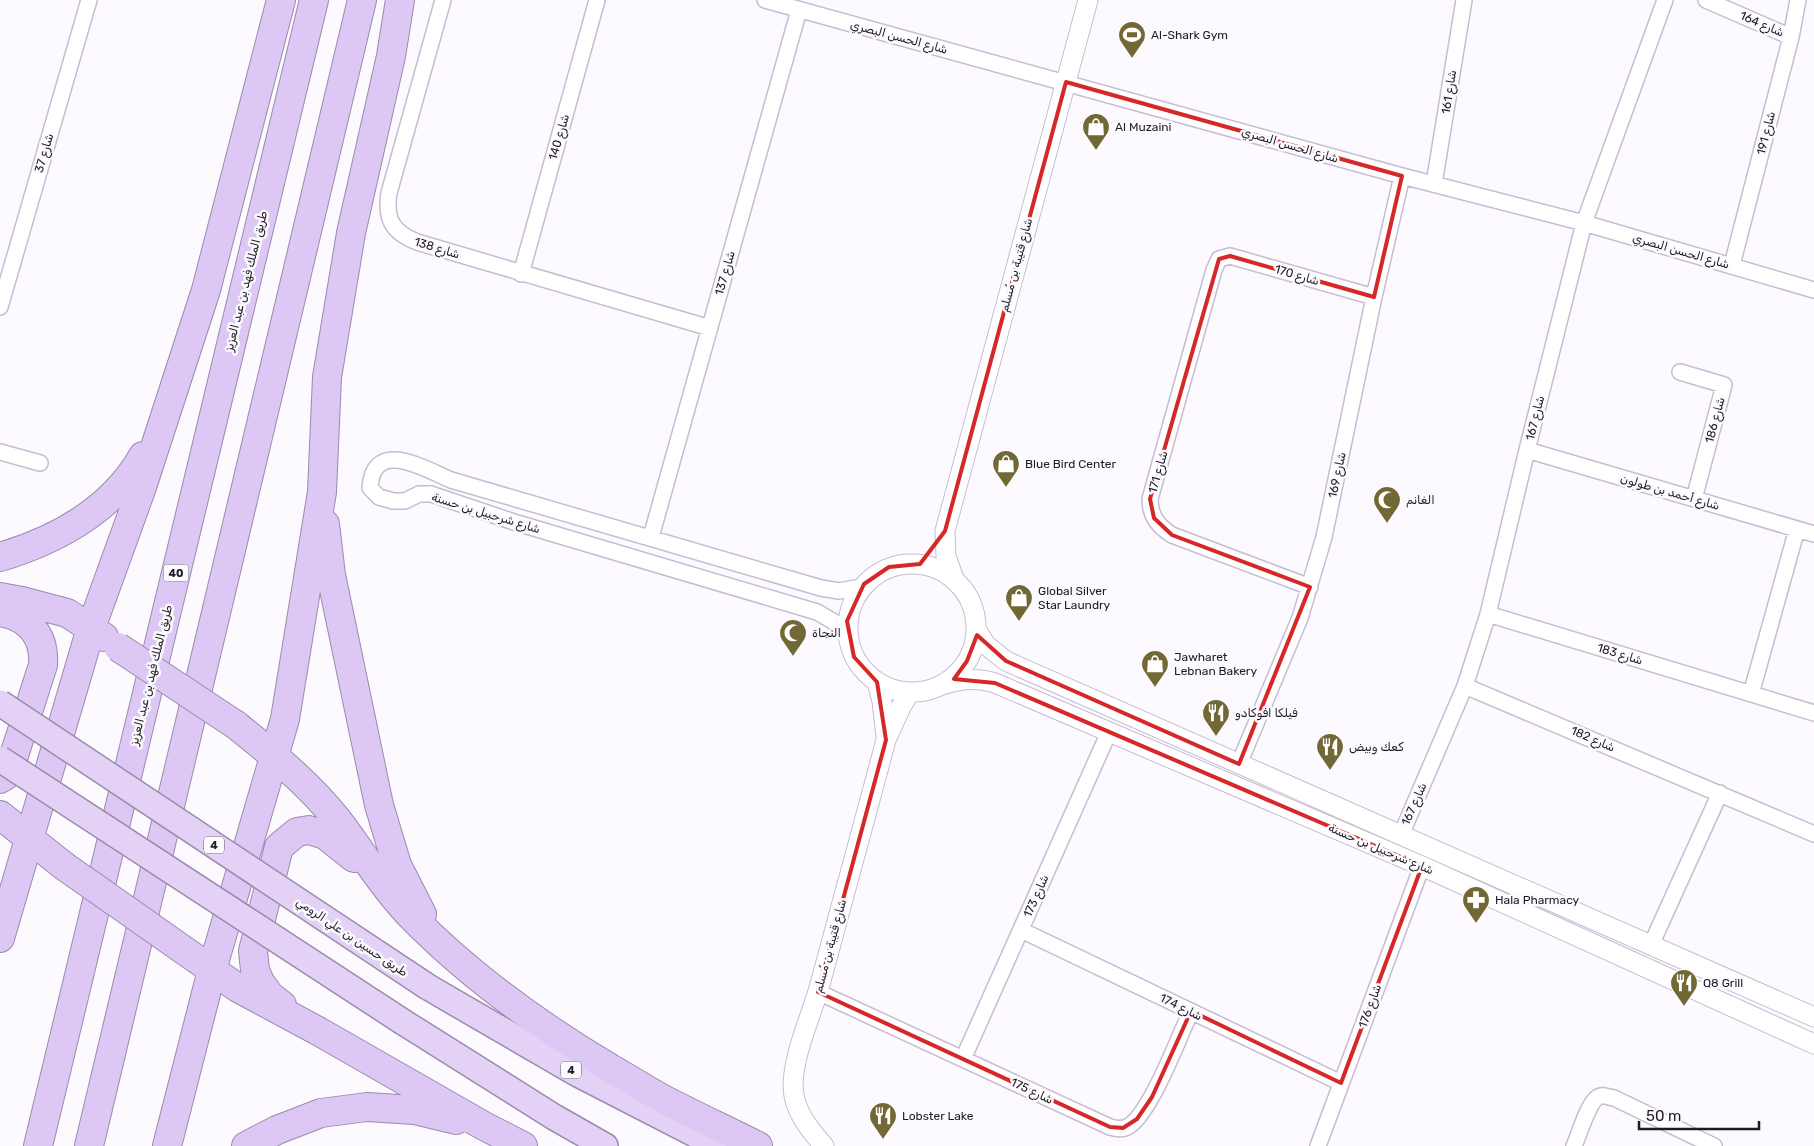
<svg xmlns="http://www.w3.org/2000/svg" width="1814" height="1146" font-family="Rubik,'Noto Naskh Arabic',sans-serif">
<rect width="100%" height="100%" fill="#fcfafe"/>
<g fill="none" stroke-linecap="round" stroke-linejoin="round">
<defs>
<path id="minor" d="M443,0L389,193C385,219 392,232 417,242L710,328
M765,0L1402,176L1584,223L1814,290
M1706,0L1791,37
M1434,184L1464,0
M1732,265L1791,37L1798,0
M521,274L597,0
M0,307L89,0
M1680,372L1724,385L1694,499
M1527,450L1814,534
M0,452L40,463
M651,537L799,10
M1310,587L1172,535C1158,526 1150,516 1150,499L1214,270L1219,259L1230,256L1374,297
M1488,614L1814,713
M847,635L836,623L817,612L517,523L431,494H419L405,501H393L379,497L370,488C373,437 425,469 451,480L821,588L839,591L861,587
M1465,686L1814,834
M1751,694L1797,529
M1239,764L1300,618L1324,537L1374,297L1402,176
M1401,835L1465,686L1488,614L1527,450L1584,223L1665,0
M1021,930L1341,1083
M1651,945L1720,793
M818,992L1110,1127C1117,1129 1123,1130 1129,1126C1151,1112 1179,1037 1191,1011
M963,1059L1109,732
M1318,1146L1422,866
M1574,1146C1579,1135 1588,1103 1598,1097C1602,1094 1608,1097 1614,1098L1714,1146"/>
<path id="tertiary" d="M848 628a64 64 0 1 1 128 0a64 64 0 1 1-128 0Z
M954,579L946,556L945,531L1088,0
M976,629L986,645L1006,661L1814,1017
M877,682L882,701L886,736
M942,685C961,679 977,677 995,683L1422,866L1814,1044
M824,1146C809,1129 794,1111 793,1087C793,1055 810,1019 819,988C841,906 864,823 886,740L901,707L910,692"/>
<path id="trunk" d="M428,987L576,1073L718,1146
M403,1022L554,1117L605,1146"/>
<path id="motorway" d="M325,524L331,575L379,805L397,865L422,914
M0,557C57,540 113,509 143,456
M0,597L22,601L67,613L104,637
M0,612C29,617 45,635 43,665L9,771L5,776L0,779
M236,725C272,754 307,782 336,818C361,850 381,885 409,914C468,975 538,1025 610,1068C628,1078 645,1089 663,1099C694,1115 726,1130 758,1146
M0,815L64,866
M0,938L91,628L141,490L206,290L281,0
M175,944L238,988L318,1031L484,1126L523,1146
M282,1005L270,996L260,982L255,970L253,951L279,847L297,832L309,830L325,835L354,858
M38,1146L314,0
M89,1146L362,0
M167,1146L212,970L285,719L322,492L327,377L351,233L391,56L400,0
M246,1146L277,1130L321,1113L367,1107L414,1110L456,1120"/>
</defs>
<use href="#minor" stroke="#c7bcd2" stroke-width="18"/>
<use href="#tertiary" stroke="#c7bcd2" stroke-width="21"/>
<use href="#trunk" stroke="#9a8bab" stroke-width="28"/>
<use href="#motorway" stroke="#9a8bab" stroke-width="30"/>
<use href="#minor" stroke="#fff" stroke-width="15"/>
<use href="#tertiary" stroke="#fff" stroke-width="19"/>
<use href="#trunk" stroke="#e4d2f6" stroke-width="25"/>
<use href="#motorway" stroke="#ddc7f4" stroke-width="28"/>
<defs>
<path id="trunk-bridge" d="M0,703L428,987
M0,759L403,1022"/>
<path id="motorway-bridge" d="M118,647L236,725
M64,866L175,944"/>
</defs>
<use href="#trunk-bridge" stroke="#9a8bab" stroke-width="28" stroke-linecap="butt"/>
<use href="#motorway-bridge" stroke="#9a8bab" stroke-width="30" stroke-linecap="butt"/>
<use href="#trunk-bridge" stroke="#e4d2f6" stroke-width="25"/>
<use href="#motorway-bridge" stroke="#ddc7f4" stroke-width="28"/>
</g>
<path fill="none" stroke="#d62828" stroke-width="4" stroke-linejoin="round" d="M1066,82L1402,176L1374,297L1230,256L1219,259L1150,499L1154,518L1172,535L1310,587L1239,764L1006,661L977,635L967,661L954,679L995,683L1422,866L1341,1083L1191,1011L1152,1097L1137,1119L1123,1128L1110,1127L818,992L886,740L877,682L854,657L847,621L864,584L889,567L920,564L945,531Z"/>
<defs>
<symbol id="stadium-pin" viewBox="-11 -11 22 30"><path d="M0 17L-7.5 6A9.5 9.5 0 1 1 7.5 6Z" fill="#716835" stroke="#fcfafe"/><path d="M0-5a6.5 5 0 1 0 0 10a6.5 5 0 1 0 0-10ZM-3.5-1.8h7v3.6h-7Z" fill="#fff"/></symbol>
<symbol id="shop-pin" viewBox="-11 -11 22 30"><path d="M0 17L-7.5 6A9.5 9.5 0 1 1 7.5 6Z" fill="#716835" stroke="#fcfafe"/><path d="M-5-2.5h2.3a2.7 3.5 0 0 1 5.4 0H5L5.5 6h-11ZM-1.5-2.5h3a1.5 2.3 0 0 0-3 0Z" fill="#fff"/></symbol>
<symbol id="mosque-pin" viewBox="-11 -11 22 30"><path d="M0 17L-7.5 6A9.5 9.5 0 1 1 7.5 6Z" fill="#716835" stroke="#fcfafe"/><path d="M3.5-4.9A6 6 0 1 0 3.5 4.9A5 5 0 1 1 3.5-4.9Z" fill="#fff"/></symbol>
<symbol id="restaurant-pin" viewBox="-11 -11 22 30"><path d="M0 17L-7.5 6A9.5 9.5 0 1 1 7.5 6Z" fill="#716835" stroke="#fcfafe"/><path d="M-5-6h1v4h1v-4h1v4h1v-4h1v5L-1.5 .5V6h-2V.5L-5-1ZM5-6V6H3V1.5H1.5Q1.5-4 5-6Z" fill="#fff"/></symbol>
<symbol id="pharmacy-pin" viewBox="-11 -11 22 30"><path d="M0 17L-7.5 6A9.5 9.5 0 1 1 7.5 6Z" fill="#716835" stroke="#fcfafe"/><path d="M-2-6h4v4h4v4h-4v4h-4v-4h-4v-4h4Z" fill="#fff"/></symbol>
</defs>
<g fill-rule="evenodd">
<use href="#stadium-pin" x="1116" y="19" width="32" height="43"/>
<use href="#shop-pin" x="1080" y="111" width="32" height="43"/>
<use href="#shop-pin" x="990" y="448" width="32" height="43"/>
<use href="#mosque-pin" x="1371" y="484" width="32" height="43"/>
<use href="#shop-pin" x="1003" y="582" width="32" height="43"/>
<use href="#mosque-pin" x="777" y="617" width="32" height="43"/>
<use href="#shop-pin" x="1139" y="648" width="32" height="43"/>
<use href="#restaurant-pin" x="1200" y="697" width="32" height="43"/>
<use href="#restaurant-pin" x="1314" y="731" width="32" height="43"/>
<use href="#pharmacy-pin" x="1460" y="884" width="32" height="43"/>
<use href="#restaurant-pin" x="1668" y="967" width="32" height="43"/>
<use href="#restaurant-pin" x="867" y="1100" width="32" height="43"/>
</g>
<g text-anchor="middle" dominant-baseline="central" stroke-width="5" stroke-linejoin="round" paint-order="stroke">
<g fill="#fcfafe" stroke="#615e65" stroke-width="1">
<rect x="163.5" y="564.5" width="25" height="17" rx="4"/>
<rect x="204" y="836.5" width="20" height="17" rx="4"/>
<rect x="561" y="1061.5" width="20" height="17" rx="4"/>
</g>
<g font-size="11" font-weight="bold" fill="#1f1b23">
<text x="176" y="573">40</text>
<text x="214" y="845">4</text>
<text x="571" y="1070">4</text>
</g>
<g font-size="12" fill="#1f1b23" stroke="#fcfafe">
<text transform="translate(1762 24) rotate(23)">شارع 164</text>
<text transform="translate(899 37) rotate(15)">شارع الحسن البصري</text>
<text transform="translate(1449 92) rotate(-81)">شارع 161</text>
<text transform="translate(1766 133) rotate(-76)">شارع 191</text>
<text transform="translate(559 137) rotate(-74)">شارع 140</text>
<text transform="translate(1290 145) rotate(16)">شارع الحسن البصري</text>
<text transform="translate(44 153) rotate(-74)">شارع 37</text>
<text transform="translate(437 248) rotate(17)">شارع 138</text>
<text transform="translate(1681 251) rotate(16)">شارع الحسن البصري</text>
<text transform="translate(1016 265) rotate(-75)">شارع قتيبة بن مُسلم</text>
<text transform="translate(725 273) rotate(-74)">شارع 137</text>
<text transform="translate(1297 275) rotate(16)">شارع 170</text>
<text transform="translate(246 281) rotate(-76)">طريق الملك فهد بن عبد العزيز</text>
<text transform="translate(1535 418) rotate(-76)">شارع 167</text>
<text transform="translate(1715 420) rotate(-75)">شارع 186</text>
<text transform="translate(1158 472) rotate(-74)">شارع 171</text>
<text transform="translate(1337 475) rotate(-78)">شارع 169</text>
<text transform="translate(1670 492) rotate(16)">شارع أحمد بن طولون</text>
<text transform="translate(486 513) rotate(17)">شارع شرحبيل بن حسنة</text>
<text transform="translate(1620 654) rotate(17)">شارع 183</text>
<text transform="translate(151 675) rotate(-76)">طريق الملك فهد بن عبد العزيز</text>
<text transform="translate(1593 739) rotate(23)">شارع 182</text>
<text transform="translate(1414 804) rotate(-66)">شارع 167</text>
<text transform="translate(1381 849) rotate(23)">شارع شرحبيل بن حسنة</text>
<text transform="translate(1036 896) rotate(-66)">شارع 173</text>
<text transform="translate(352 937) rotate(34)">طريق حسين بن علي الرومي</text>
<text transform="translate(830 946) rotate(-75)">شارع قتيبة بن مُسلم</text>
<text transform="translate(1370 1006) rotate(-70)">شارع 176</text>
<text transform="translate(1181 1007) rotate(26)">شارع 174</text>
<text transform="translate(1032 1091) rotate(25)">شارع 175</text>
</g>
<g font-size="12" fill="#1f1b23" stroke="#fcfafe" text-anchor="start">
<text x="1151" y="35">Al-Shark Gym</text>
<text x="1115" y="127">Al Muzaini</text>
<text x="1025" y="464">Blue Bird Center</text>
<text x="1406" y="500">الغانم</text>
<text x="1038" y="591">Global Silver<tspan x="1038" dy="14">Star Laundry</tspan></text>
<text x="812" y="633">النجاة</text>
<text x="1174" y="657">Jawharet<tspan x="1174" dy="14">Lebnan Bakery</tspan></text>
<text x="1235" y="713">فيلكا افوكادو</text>
<text x="1349" y="747">كعك وبيض</text>
<text x="1495" y="900">Hala Pharmacy</text>
<text x="1703" y="983">Q8 Grill</text>
<text x="902" y="1116">Lobster Lake</text>
</g>
</g>
<path d="M1639 1121v8h120v-8" fill="none" stroke="#1f1b23" stroke-width="2.5"/>
<text x="1646" y="1121" font-size="15" fill="#1f1b23" stroke="#fcfafe" stroke-width="4" paint-order="stroke">50 m</text>
</svg>
